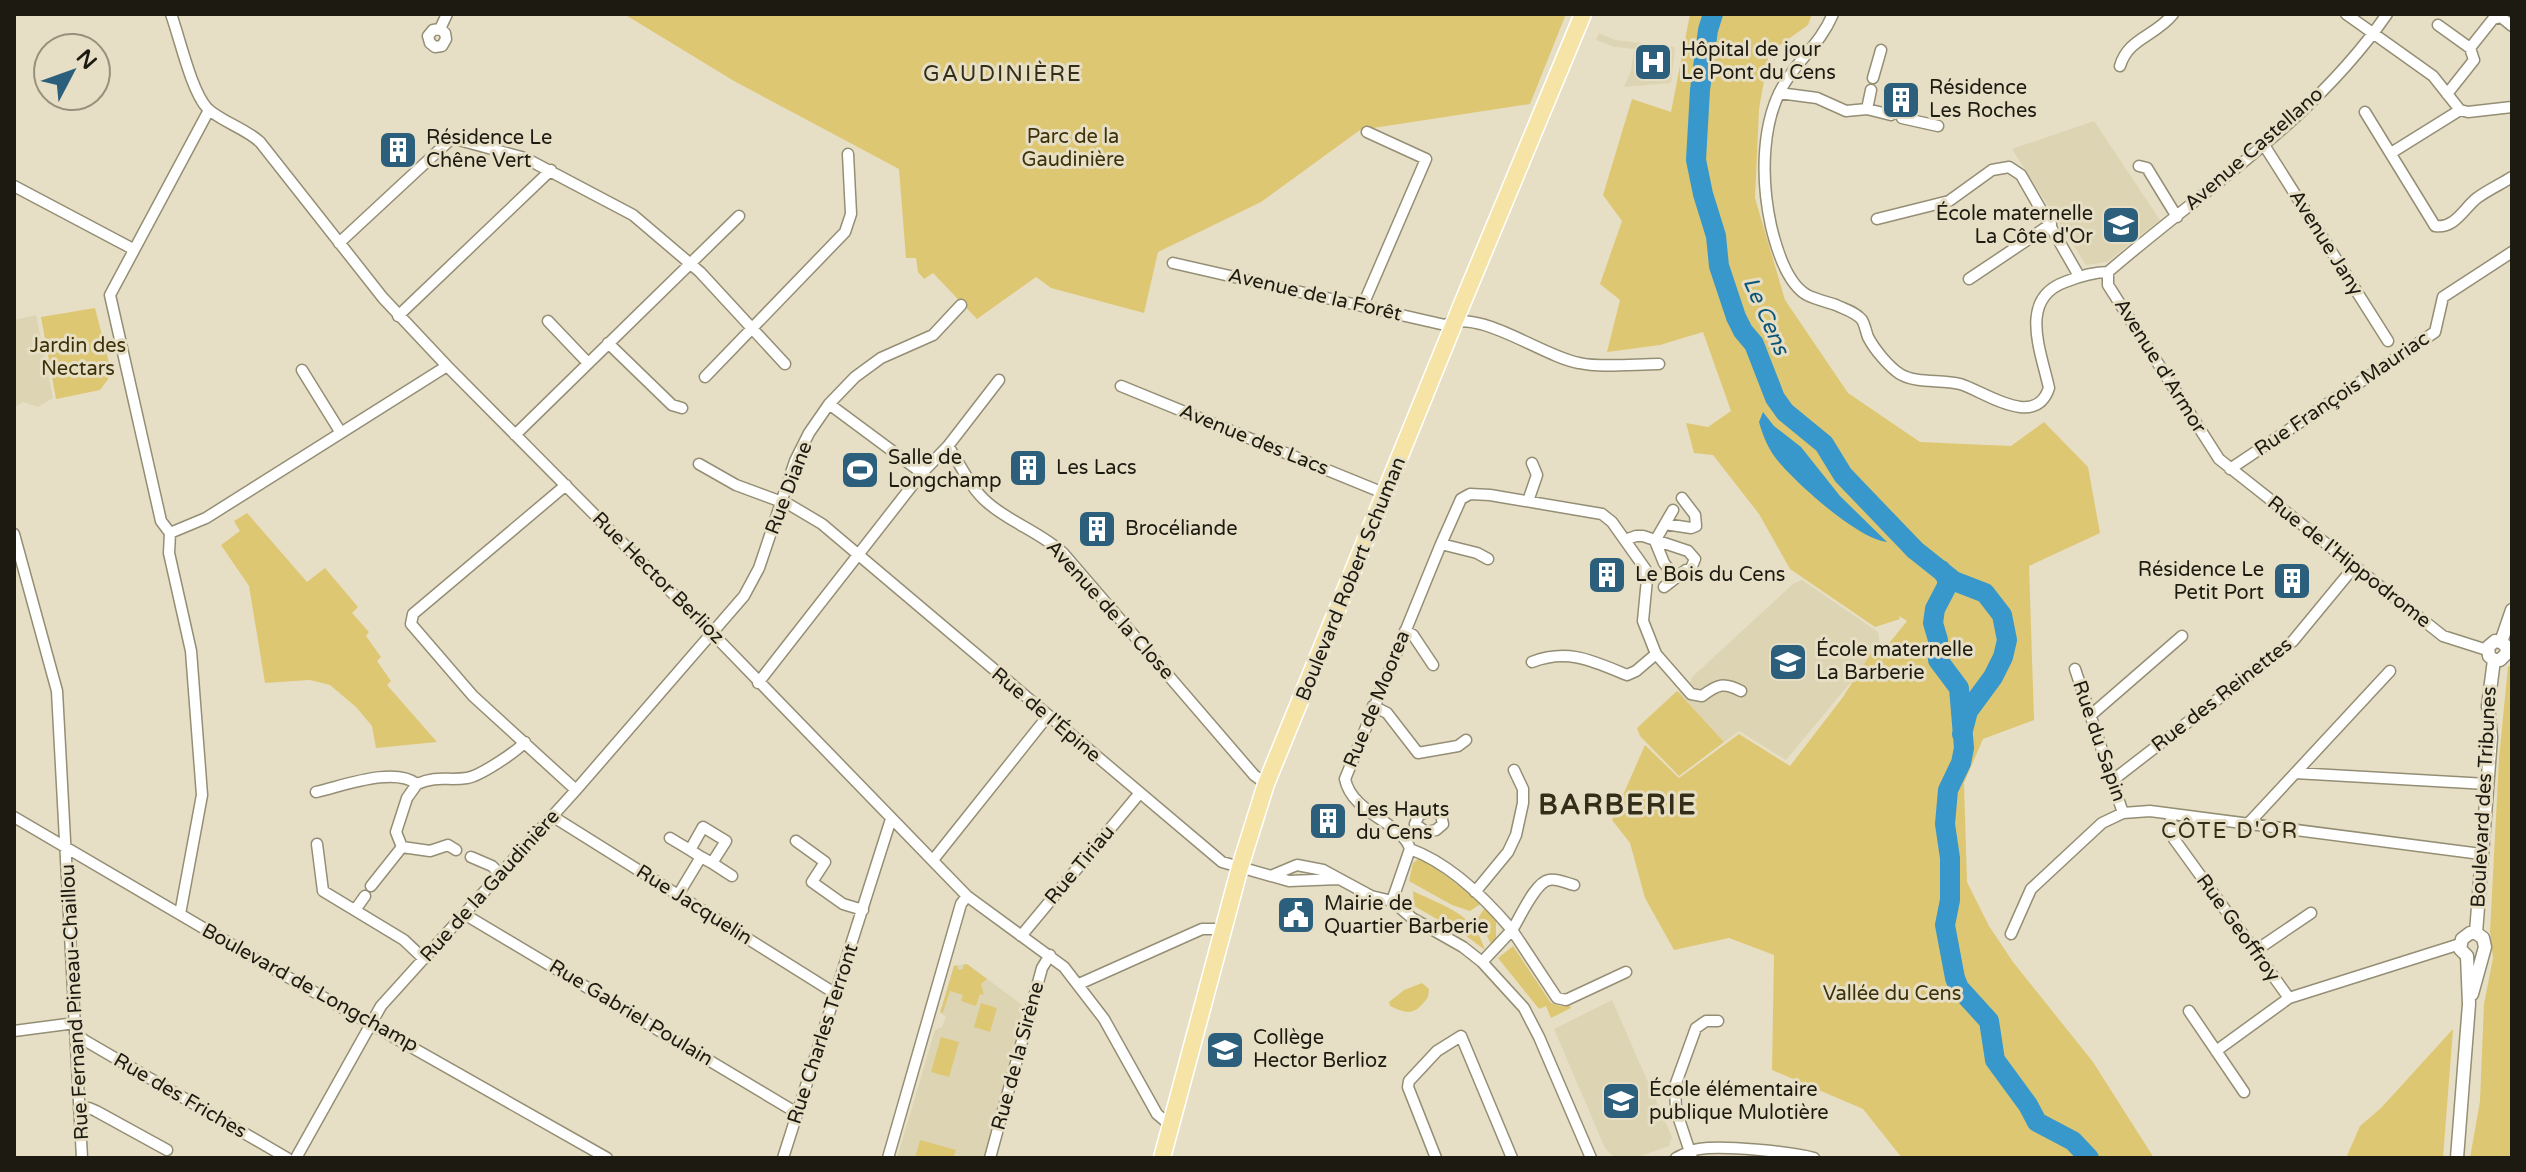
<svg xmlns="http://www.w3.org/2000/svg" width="2526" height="1172" font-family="'Varela Round',sans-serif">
<rect width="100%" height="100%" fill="#e7dfc5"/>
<path fill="#ddd4b3" d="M1599,33L1615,40L1675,47L1671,83L1624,87L1631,71L1634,49L1615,47L1596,40Z
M2094,121L2160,220L2107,262L2086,265L2012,149Z
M36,315L53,398L38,407L23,402L14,407V320Z
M1802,580L1878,632L1880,647L1786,760L1739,731L1724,742L1677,691L1683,692L1690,685L1692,677L1794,583Z
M967,964L1025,1007L985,1158H897L935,1030L942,1027L946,1016L940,1013L954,966Z
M1612,1000L1672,1137L1669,1146L1635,1158H1615L1605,1148L1554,1029Z"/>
<path fill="#dec772" d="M624,14H1566L1530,104L1360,130L1261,202L1158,252L1144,313L1051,288L1036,277L977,319L933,273L924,279L918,272L916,258H906L899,169L734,81Z
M1690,14H1812L1808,25L1769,53L1759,109L1755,198L1785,300L1848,393L1920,442L2011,446L2044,422L2088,467L2100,533L2029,566L2034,720L1983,739L1964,783L1967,882L1989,926L2013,962L2093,1062L2154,1158H1902L1863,1109L1772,1070L1774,955L1729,938L1674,950L1645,898L1630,843L1612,820L1645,745L1679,778L1739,734L1790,766L1843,697L1875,647L1882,652L1907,621L1899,616L1900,619L1875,627L1790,569L1759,514L1713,455L1694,453L1686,423L1708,427L1731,411L1703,332L1660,345L1607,352L1620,300L1600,284L1622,221L1603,195L1632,99L1671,112Z
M95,308L112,374L100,390L56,399L41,317Z
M247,513L307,582L325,568L358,607L352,613L369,632L366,636L381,657L377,661L391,681L387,685L437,742L376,748L372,726L356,707L330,685L310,680L265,683L249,586L221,545L240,531L234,521Z
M2508,666L2512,667V1158H2470L2480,1101L2484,1004L2493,958L2490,931L2499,759Z
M1677,691L1724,742L1679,776L1640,736L1637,728Z
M1421,857L1482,903L1470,911L1452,905L1409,881L1413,863Z
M1413,891C1445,907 1474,913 1485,950L1465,935L1414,906Z
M1486,906L1496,916V942L1492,946L1478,918Z
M1513,946L1551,1003L1560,1006L1569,1005L1571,1008L1551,1018L1546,1006L1539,1009L1498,958Z
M967,964L987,979L981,984L984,995L980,994L976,1006L961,1001L963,995L950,991L943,1012L940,1013L954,966L957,965L958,970L963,969V965Z
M1422,983L1429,989L1428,997C1415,1015 1409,1015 1390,1006L1389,1002L1404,990Z
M981,1003L997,1008L990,1032L974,1027Z
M2453,1029L2443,1158H2346L2360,1126L2381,1108Z
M941,1037L959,1042L949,1077L931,1072Z
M920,1140L956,1150L953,1158H915Z"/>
<path fill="#3998cb" d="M1763,412L1774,426L1801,447L1840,496L1887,542C1858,539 1797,484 1778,461C1768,449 1763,436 1759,422Z"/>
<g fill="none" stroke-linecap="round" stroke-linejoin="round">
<path stroke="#3998cb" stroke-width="20" d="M1713,14L1708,30L1700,90L1696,160L1703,194L1716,236L1719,266L1736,317L1743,331L1754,344L1775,398L1785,412L1824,444L1843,475L1915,550L1954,581L1985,593L2002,615L2007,640L2003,657L1993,677L1968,711L1962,734
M1941,570L1947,578V586L1935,609L1933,623L1938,640V660L1959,688L1964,748L1961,763L1948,790L1945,824L1950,858V900L1945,925L1955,978L1959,988L1989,1021L1995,1060L2028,1105L2037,1122L2073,1141L2089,1158"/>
<defs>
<path id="minor" d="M171,14C180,39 191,90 207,108C220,121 245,128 260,142L383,298L447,366L711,632L967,896L1064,967L1104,1019L1157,1114L1170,1125
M1833,14C1821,42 1804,54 1788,78C1760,118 1761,180 1771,226C1776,247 1786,283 1807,295C1815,299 1827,302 1836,305C1844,309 1856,312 1862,320C1865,325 1866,332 1868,337C1874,349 1889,367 1900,374C1917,384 1941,379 1960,384C1984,391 2035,430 2049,388C2041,351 2018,299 2065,282C2080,276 2093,272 2108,272
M2346,14L2433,76L2460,110L2468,112L2512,107
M2438,25L2470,48
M440,29L445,33L446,39L442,46L435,47L430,43L428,36L433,30L440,29L447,14
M2120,66C2128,38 2156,36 2173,14
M1873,78L1881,50
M1779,93L1817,98L1846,111L1867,109L1891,115
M2447,94L2474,60L2470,48L2493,19L2501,17L2512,26
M1867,109L1871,90
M2365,112L2435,226C2455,229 2464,208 2477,198C2488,190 2501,184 2512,177
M1902,118L1938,126
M2264,145L2388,341
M2391,153L2460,110
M2139,166L2147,168L2177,217
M14,186L133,249
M1877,219L1949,201L1992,170L2009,167L2021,175L2079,276
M339,243L450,140H459L525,158L633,215L700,272L785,364
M1173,263L1445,325C1478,307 1543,357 1579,363C1600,368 1636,364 1659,364
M2108,272V285L2219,459L2443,636L2487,650
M2108,272C2204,189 2314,120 2387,14
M1969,279L2051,224
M1363,305L1426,159L1367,132
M398,316L551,170
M548,321L588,363
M608,343L672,405L682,408
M302,370L341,433
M705,377L845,232L851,214L848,154
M1121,386L1386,494
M829,404L922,473
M515,435L739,216
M948,446C961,465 970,488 988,503C1011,523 1040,532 1063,553L1254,775L1266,784
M699,464L736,485L790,505L822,524L1222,862L1289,881L1339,879
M2230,469L2435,332L2443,297L2512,252
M566,485L413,614L411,624L473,696L576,790
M1528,501L1537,475L1532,463
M1673,510L1655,541L1664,563L1676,578
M1665,524L1691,528L1696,526L1695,515L1682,498
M170,533L206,518L447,366
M14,534L57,691L82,1158
M1625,540L1636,536H1643L1688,551L1695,559L1692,566
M1441,544L1477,553L1488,559
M1664,587L1686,570
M1405,631L1413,635L1433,665
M1656,654L1691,694L1702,696C1718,684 1724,682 1741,691
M2075,669L2123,813
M758,683L922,473L948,446L999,380
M1373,706L1387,713L1418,753L1458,746L1466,740
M2091,715L2182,636
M2295,773L2487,784
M2113,780L2293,641L2354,567
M316,792C343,786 394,766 417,784C438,775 447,781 467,778C480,776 516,752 525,742
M1432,810L1441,815L1443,824L1436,830L1426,832L1415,824L1419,815Z
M2170,814L2174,839L2289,998
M552,816L836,994
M14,817L263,963L607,1158
M2247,825L2390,671
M670,838L690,850
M796,841L825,862L812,882L843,904L863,910
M317,844L323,891L404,940L424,959
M402,847L430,851L448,845L456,850
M471,857L492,866L500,874
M933,860L1047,717
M712,863L732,876
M1273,875L1297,865L1323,870L1371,896L1392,901L1412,918L1463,947L1482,962L1524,1008L1539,1037L1591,1158
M1574,885C1566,883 1556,878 1549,880C1535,882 1520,918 1512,930L1557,998L1566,1000L1626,972
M371,886L402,847L396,832L407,798L417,784
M1475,892L1508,852L1516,835L1523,803V789L1514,770
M678,895L701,857L712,863L726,841L703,827L690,850L701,857
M1392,901L1410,849
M355,910L365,896
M180,914L202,795L191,651L169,553L170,533L161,521L110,295L209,110
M464,914L797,1113
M2011,934L2031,889L2102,823L2123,813L2150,811L2481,854
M1021,936L1139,794
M2255,951L2311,913
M1482,962L1512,930C1485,898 1449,863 1410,849C1403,823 1352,814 1345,779L1441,544L1461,499L1470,494L1490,495L1602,514L1612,522L1646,570L1647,579L1643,621L1656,654L1636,671L1627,675C1593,661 1568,648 1532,662
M1079,984L1202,929H1224
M2189,1011L2244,1092
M14,1031L75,1023
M75,1032L84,1040L287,1158
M2216,1051L2289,998L2460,944
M79,1109L89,1108L96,1111L167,1150
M296,1158L381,1006L576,790L744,596L759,568L795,461L809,433L829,404L855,377L881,358L933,335L961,305
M783,1158L891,819
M888,1158L961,904L967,896
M990,1158L1042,968L1050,955
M1436,1158L1408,1087L1409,1081L1437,1051L1461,1036L1512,1158
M1676,1158C1683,1155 1691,1150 1699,1149C1724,1145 1791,1152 1814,1158
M1692,1158L1676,1110L1675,1086L1696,1028L1706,1021H1718"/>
<path id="tertiary" d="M2501,642L2512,610
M2494,660L2489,656L2488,647L2495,641L2501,642
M2494,660H2500L2507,653L2506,646L2501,642
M2476,933L2491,737L2488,706L2494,660
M2467,956L2460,949L2462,939L2470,933H2476
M2472,994L2485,947L2483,938L2476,933
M2457,1158L2469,1004L2467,956"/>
<path id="primary" d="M1162,1158L1240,867L1266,784L1462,304L1583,14"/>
</defs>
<use href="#minor" stroke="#948e75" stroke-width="13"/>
<use href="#tertiary" stroke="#948e75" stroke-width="15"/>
<use href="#primary" stroke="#fff" stroke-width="19"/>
<use href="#minor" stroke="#fff" stroke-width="10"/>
<use href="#tertiary" stroke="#fff" stroke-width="12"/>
<use href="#primary" stroke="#f5e4a5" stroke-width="16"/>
</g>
<defs>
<symbol id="hospital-square" viewBox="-11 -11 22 22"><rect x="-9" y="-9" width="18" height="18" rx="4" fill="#2c5f7c" stroke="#e7dfc5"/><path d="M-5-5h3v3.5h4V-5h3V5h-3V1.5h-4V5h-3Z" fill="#fff"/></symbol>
<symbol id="building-square" viewBox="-11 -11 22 22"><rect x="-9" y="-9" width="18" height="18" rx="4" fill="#2c5f7c" stroke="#e7dfc5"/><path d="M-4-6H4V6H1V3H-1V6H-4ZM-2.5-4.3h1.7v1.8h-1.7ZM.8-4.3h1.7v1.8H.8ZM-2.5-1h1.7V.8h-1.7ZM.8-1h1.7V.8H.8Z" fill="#fff"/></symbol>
<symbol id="school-square" viewBox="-11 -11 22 22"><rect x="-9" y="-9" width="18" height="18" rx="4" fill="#2c5f7c" stroke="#e7dfc5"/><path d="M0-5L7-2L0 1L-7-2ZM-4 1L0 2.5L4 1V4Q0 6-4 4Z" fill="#fff"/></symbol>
<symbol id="stadium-square" viewBox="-11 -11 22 22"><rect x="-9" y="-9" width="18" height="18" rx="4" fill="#2c5f7c" stroke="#e7dfc5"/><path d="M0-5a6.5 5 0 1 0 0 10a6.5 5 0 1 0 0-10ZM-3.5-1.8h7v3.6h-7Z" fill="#fff"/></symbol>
<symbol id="civic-square" viewBox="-11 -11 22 22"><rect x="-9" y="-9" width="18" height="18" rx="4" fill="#2c5f7c" stroke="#e7dfc5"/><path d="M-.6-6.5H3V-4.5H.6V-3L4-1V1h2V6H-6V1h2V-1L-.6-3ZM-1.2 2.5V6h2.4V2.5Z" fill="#fff"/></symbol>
</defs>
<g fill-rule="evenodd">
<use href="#hospital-square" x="1631" y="40" width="44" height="44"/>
<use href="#building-square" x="1879" y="78" width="44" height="44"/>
<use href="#building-square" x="376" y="128" width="44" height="44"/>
<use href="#school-square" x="2099" y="203" width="44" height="44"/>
<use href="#building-square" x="1006" y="446" width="44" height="44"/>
<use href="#stadium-square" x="838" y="448" width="44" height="44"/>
<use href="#building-square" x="1075" y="507" width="44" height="44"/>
<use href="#building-square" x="1585" y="553" width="44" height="44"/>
<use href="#building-square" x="2270" y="559" width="44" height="44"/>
<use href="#school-square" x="1766" y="640" width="44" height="44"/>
<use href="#building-square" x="1306" y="799" width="44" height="44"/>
<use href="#civic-square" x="1274" y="893" width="44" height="44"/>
<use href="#school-square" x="1203" y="1028" width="44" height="44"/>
<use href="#school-square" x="1599" y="1079" width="44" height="44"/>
</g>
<g text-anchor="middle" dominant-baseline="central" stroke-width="6" stroke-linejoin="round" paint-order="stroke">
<g font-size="20" fill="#1d1a11" stroke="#e7dfc5" text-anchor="start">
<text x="1681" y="50">Hôpital de jour<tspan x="1681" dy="23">Le Pont du Cens</tspan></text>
<text x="1929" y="88">Résidence<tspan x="1929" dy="23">Les Roches</tspan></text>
<text x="426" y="138">Résidence Le<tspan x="426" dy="23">Chêne Vert</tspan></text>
<text x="2093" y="214" text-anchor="end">École maternelle<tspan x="2093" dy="23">La Côte d'Or</tspan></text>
<text x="888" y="458">Salle de<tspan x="888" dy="23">Longchamp</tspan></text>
<text x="1056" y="468">Les Lacs</text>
<text x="1125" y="529">Brocéliande</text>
<text x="2264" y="570" text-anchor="end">Résidence Le<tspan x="2264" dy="23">Petit Port</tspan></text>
<text x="1635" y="575">Le Bois du Cens</text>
<text x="1816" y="650">École maternelle<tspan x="1816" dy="23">La Barberie</tspan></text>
<text x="1356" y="810">Les Hauts<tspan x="1356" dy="23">du Cens</tspan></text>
<text x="1324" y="904">Mairie de<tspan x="1324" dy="23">Quartier Barberie</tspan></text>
<text x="1253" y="1038">Collège<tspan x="1253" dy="23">Hector Berlioz</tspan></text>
<text x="1649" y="1090">École élémentaire<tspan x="1649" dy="23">publique Mulotière</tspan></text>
</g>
<g font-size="20" fill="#3c3108" stroke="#e7dfc5">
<text x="1073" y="137">Parc de la<tspan x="1073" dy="23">Gaudinière</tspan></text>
<text x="78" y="346">Jardin des<tspan x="78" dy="23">Nectars</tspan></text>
<text x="1892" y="994">Vallée du Cens</text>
</g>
<g font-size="20" fill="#1d1a11" stroke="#e7dfc5">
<text transform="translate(2254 149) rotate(-41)">Avenue Castellano</text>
<text transform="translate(2326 243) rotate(58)">Avenue Jany</text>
<text transform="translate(1315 295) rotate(13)">Avenue de la Forêt</text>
<text transform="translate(2160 366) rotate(58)">Avenue d'Armor</text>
<text transform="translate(2342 394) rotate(-34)">Rue François Mauriac</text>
<text transform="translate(1254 440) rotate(22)">Avenue des Lacs</text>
<text transform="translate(789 488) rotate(-69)">Rue Diane</text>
<text transform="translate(2349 562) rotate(38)">Rue de l'Hippodrome</text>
<text transform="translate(658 578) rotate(45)">Rue Hector Berlioz</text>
<text transform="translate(1351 579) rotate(-68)">Boulevard Robert Schuman</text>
<text transform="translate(1110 610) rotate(48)">Avenue de la Close</text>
<text transform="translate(2222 695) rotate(-38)">Rue des Reinettes</text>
<text transform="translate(1377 699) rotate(-68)">Rue de Moorea</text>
<text transform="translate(1046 715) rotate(40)">Rue de l'Épine</text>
<text transform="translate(2099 741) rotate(71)">Rue du Sapin</text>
<text transform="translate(2484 797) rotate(-87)">Boulevard des Tribunes</text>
<text transform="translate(1080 865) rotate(-50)">Rue Tiriau</text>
<text transform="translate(490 886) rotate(-48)">Rue de la Gaudinière</text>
<text transform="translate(694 905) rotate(32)">Rue Jacquelin</text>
<text transform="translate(2238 928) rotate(54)">Rue Geoffroy</text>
<text transform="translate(310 988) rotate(29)">Boulevard de Longchamp</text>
<text transform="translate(75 1002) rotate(-93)">Rue Fernand Pineau-Chaillou</text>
<text transform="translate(631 1013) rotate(31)">Rue Gabriel Poulain</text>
<text transform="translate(823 1034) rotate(-72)">Rue Charles Terront</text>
<text transform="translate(1018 1056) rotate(-75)">Rue de la Sirène</text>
<text transform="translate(180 1096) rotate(30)">Rue des Friches</text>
</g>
<g font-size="22" letter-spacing="2" fill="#342e18" stroke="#e7dfc5">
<text x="1003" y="74">GAUDINIÈRE</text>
<text x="2230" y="831">CÔTE D'OR</text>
</g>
<g font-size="22" font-style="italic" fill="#0c5679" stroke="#e7dfc5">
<text transform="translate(1766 316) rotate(66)">Le Cens</text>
</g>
<g font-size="28" font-weight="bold" letter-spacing="2" fill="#342e18" stroke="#e7dfc5">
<text x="1618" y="805">BARBERIE</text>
</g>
</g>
<rect width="2526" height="1172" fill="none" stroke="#1d1a11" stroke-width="32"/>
<g transform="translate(72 72) rotate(49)"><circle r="38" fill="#e7dfc5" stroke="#96907d" stroke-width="2"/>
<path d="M0-6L14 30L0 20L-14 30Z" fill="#2c5f7c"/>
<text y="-12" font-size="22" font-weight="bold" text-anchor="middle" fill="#1d1a11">N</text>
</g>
</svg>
